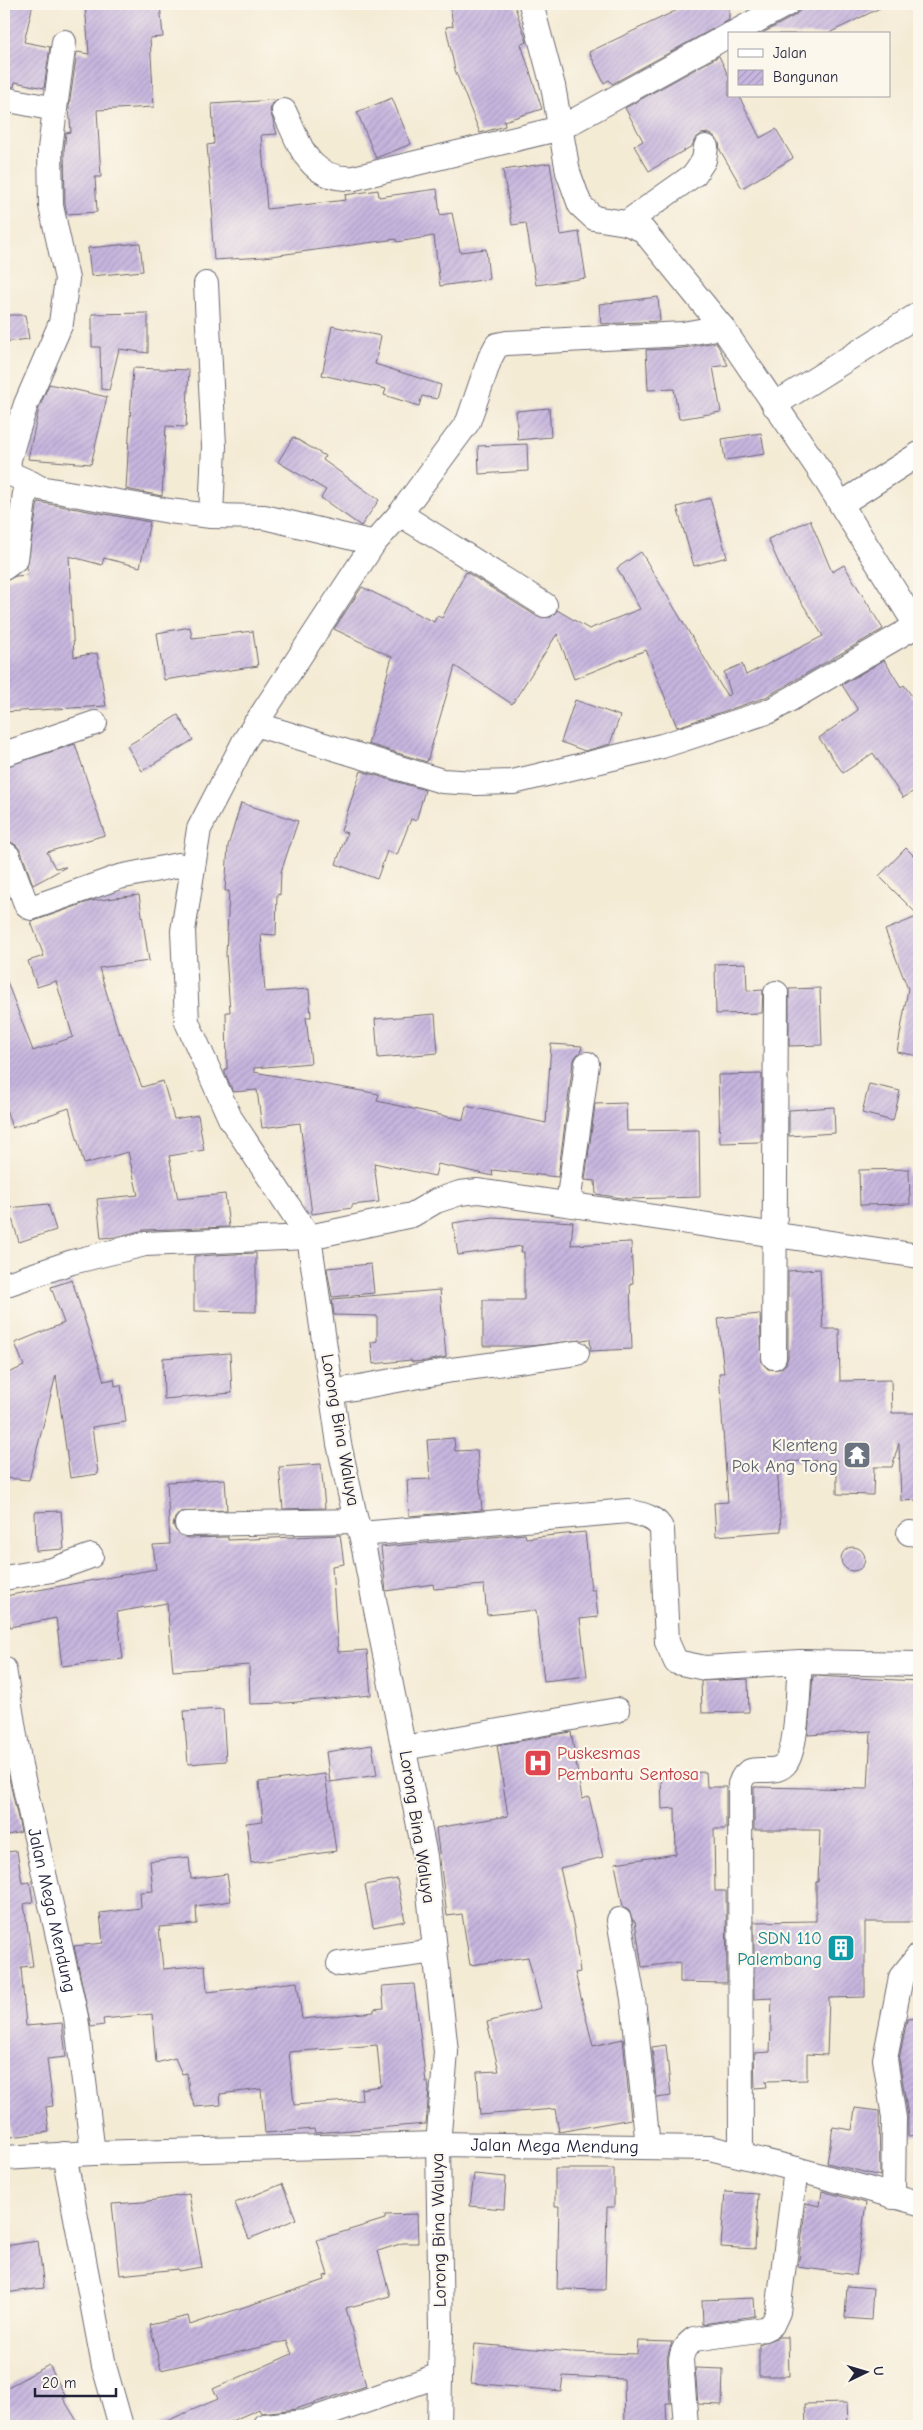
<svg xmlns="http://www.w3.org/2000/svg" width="923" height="2430" font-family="'Comic Neue',sans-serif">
<defs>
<pattern id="building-hatch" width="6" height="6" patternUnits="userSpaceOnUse" patternTransform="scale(1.25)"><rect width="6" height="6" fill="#c6b5de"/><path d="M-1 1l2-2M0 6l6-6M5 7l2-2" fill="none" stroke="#aa9bbf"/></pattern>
</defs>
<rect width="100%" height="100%" fill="#fbf7ec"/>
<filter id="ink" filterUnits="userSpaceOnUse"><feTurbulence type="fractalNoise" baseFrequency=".02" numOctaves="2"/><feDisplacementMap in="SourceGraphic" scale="10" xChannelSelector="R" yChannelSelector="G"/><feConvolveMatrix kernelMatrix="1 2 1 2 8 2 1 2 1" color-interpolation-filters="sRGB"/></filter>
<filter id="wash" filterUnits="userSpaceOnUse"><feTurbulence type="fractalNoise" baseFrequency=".0096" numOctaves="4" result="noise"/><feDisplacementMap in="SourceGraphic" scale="20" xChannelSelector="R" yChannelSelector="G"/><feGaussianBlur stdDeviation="1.12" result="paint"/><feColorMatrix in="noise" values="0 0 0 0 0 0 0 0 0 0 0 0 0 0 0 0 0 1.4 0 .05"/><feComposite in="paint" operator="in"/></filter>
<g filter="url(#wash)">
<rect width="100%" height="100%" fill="#f4ebd5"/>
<g id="blocks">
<path fill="url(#building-hatch)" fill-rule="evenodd" d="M4,4H33L24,42L50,47L44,88L15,82L14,87L4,86Z
M85,4H160L163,37L150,38L154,107L97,110L101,177H95L97,212L67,214L65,204L64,150L66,133L71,132L69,107L77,52L89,54Z
M450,4H514L527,42L521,44L542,109L504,121L505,126L480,133L455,70L446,27L453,26Z
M690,4H729V20L612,84L609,80L604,83L589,52Z
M807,4H888L827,34H761L794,16Z
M719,56L729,77V96H739L760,138L776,129L793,158L742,188L720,150L719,142L714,136L708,133L701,134L695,139L692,146L649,171L634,146L643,141L625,108Z
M392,98L411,144L376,158L357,112Z
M274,100L270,110L277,134L261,135L267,209L346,200L345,195L378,190L379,197L437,189L440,215L452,213L460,252L486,249L489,279L440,286L434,236L397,242L396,239L264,257L214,260L211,218H213L207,145L214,144L212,104Z
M550,163L561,235L579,232L586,278L536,285L526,223L512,225L503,170Z
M140,243L143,271L91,276L88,248Z
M658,297L660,321L601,324L599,304Z
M148,313V353L119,349L109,390L101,389L100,347H92V314Z
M4,315H25L29,339L4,342Z
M332,326L381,336L375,364L441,385L437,399L422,396L419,406L384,395L386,389L322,375Z
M716,342L728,365L713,367L721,412L679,419L674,389L648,390L646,350L684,348Z
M133,368L189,370L186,427L166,426L162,496L126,489Z
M49,384L107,397L91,464L28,459L39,408Z
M549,408L551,437L518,440L516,411Z
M761,433L765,454L725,460L722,439Z
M293,437L325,456L323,460L379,500L361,526L321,498L326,490L278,462Z
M527,444L528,471L479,474L478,446Z
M710,498L727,557L694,566L677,507Z
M38,502L150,522L140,567L104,558L102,565L69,556L74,657L97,653L106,706L4,712V581L16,576L28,575L27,567Z
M810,520L832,572L844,565L883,629L764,698L677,727L646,650L574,679L557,634L512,704L455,666L427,762L368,744L392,657L334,629L362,587L434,622L437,616L442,618L466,572L538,617H551L557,610L589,629L640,609L617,568L641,552L727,696L731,694L724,672L742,664L746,675L823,636L784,575L768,539Z
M190,627L192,638L253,631L258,666L164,680L157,633Z
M884,660L901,687L904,685L919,706V788L903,798L873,753L843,773L819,738L858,710L842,685Z
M575,700L620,716L610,744L585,751L561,742Z
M178,715L193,740L142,771L127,746Z
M75,744L105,835L47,852L55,868L66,867L33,885L21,851L16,845L7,840L4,834V767Z
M361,771L425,790L416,821L411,819L397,855L387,851L377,879L336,864L347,833L341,831Z
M241,803L298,821L281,872L280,895L277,894L276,935L261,934L265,992L309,989L311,1017H306L311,1063L254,1068V1072L379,1094L377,1101L463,1120L466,1106L546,1123L551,1044L582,1046L581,1051L576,1056L573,1062L558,1177L492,1170L493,1176L438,1164L435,1176L374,1163L379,1202L352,1205V1208L312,1214L300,1123L262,1128L257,1090L233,1092L225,1073V1069H227L226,1012H230L226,954L229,891H225L228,846Z
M906,848L919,861V1056L897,1052L908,989L885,930L919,916L879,876Z
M139,895L149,961L99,968L119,1034L121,1033L142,1087L163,1081L174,1119L198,1115L204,1150L169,1156L178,1199L225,1194L229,1227L144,1230L116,1237L101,1238L97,1199L138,1195L128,1152L84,1164L69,1108L12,1128L4,1103V979H6L33,1051L73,1037L56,981L37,987L28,961L44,956L31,922L91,901Z
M746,963L747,991L763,990L762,1013L716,1014L715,964Z
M820,988L822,1045L789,1046V989Z
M435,1014L438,1053L378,1058L375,1019Z
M762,1074L761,1142L720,1143L718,1075Z
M869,1084L900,1091L893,1121L862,1113Z
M626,1103L627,1131L699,1130L700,1197L628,1199L596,1194L595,1181L585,1180L595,1104Z
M834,1107L835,1133L789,1136V1110Z
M909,1169L910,1204L860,1205L859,1170Z
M48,1204L56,1230L19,1242L9,1208Z
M493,1217L573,1222L571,1245L631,1242L633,1283L630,1284L632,1349L591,1351L590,1339L530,1346H483V1300H524V1252H521L522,1246L458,1255L453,1223Z
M256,1253V1312L194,1311V1256Z
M371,1264L374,1293L332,1297L327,1268Z
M820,1269L823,1329H839L840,1381L891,1380L892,1413H919V1500L901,1501L899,1443L892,1467H874L873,1495L837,1494V1460L777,1462L781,1531L716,1536L714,1503L728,1502L719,1373H724L718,1318L760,1314L762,1363L768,1369H780L786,1364L788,1357V1271Z
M72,1280L104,1381L114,1379L115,1386L121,1385L126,1422L92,1427L98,1474L70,1478L56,1375L29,1480L4,1478V1375L24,1366L15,1343L64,1323L51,1287Z
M440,1290L446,1357L426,1361L412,1362L411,1360L373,1364L371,1342L377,1341V1316L334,1315L332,1299Z
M230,1353L232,1393L164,1399L163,1358Z
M454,1438L455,1451L477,1450L482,1510L409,1516L407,1480L430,1479L427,1440Z
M321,1464L325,1508L283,1509L279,1467Z
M225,1479L227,1510L180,1512L175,1518L173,1525L176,1531L187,1538L228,1537V1540L340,1535L344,1564L332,1566L338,1652L367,1650L371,1695L286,1703L250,1704L249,1665L173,1671L167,1603L117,1612L123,1659L62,1666L56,1618L10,1627L5,1596L156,1569L153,1545L170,1544L167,1482Z
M61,1511L64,1549L36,1551L35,1512Z
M585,1532L591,1590H595L598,1617L580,1619L587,1676L544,1681L536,1610L487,1615L484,1585L434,1589L433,1584L386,1591L381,1547L525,1534L526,1538Z
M841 1559a12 12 0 1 1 24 0a12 12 0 1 1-24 0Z
M813,1676L919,1681L915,1788H919V1922H865V1997L829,1998L827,2055L807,2054V2080L766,2081L767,2087L755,2088L754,2053L770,2052L772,1998L754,1999V1922L816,1921V1882H818L820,1830H754V1787L868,1789L871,1731L808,1735Z
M748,1679L749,1712L702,1713L701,1681Z
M223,1709L226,1761L188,1764L184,1711Z
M571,1732L582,1799L589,1797L603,1857L560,1868L574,1928L580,1972L575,1973L593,2046L623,2039L631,2119L559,2132L555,2109L480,2115L477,2072L499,2071L487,2022L541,2008L528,1957L470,1965L462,1914L447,1916L436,1828L508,1816L497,1745Z
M372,1745L377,1775L330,1782L326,1752Z
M4,1764H6L21,1832L4,1836Z
M706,1772L707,1787H726V1829H714L715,1891H726L727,1983L680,1982V1962L642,1967L635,1921H633L629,1911L623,1907L615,1863L676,1854L675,1808L662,1809L661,1774Z
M325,1774L336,1851L251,1863L246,1823L263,1821L259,1782Z
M17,1851L22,1883L30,1882L33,1902L24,1904L33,1966L21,1967L26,2026L62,2023L66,2057L47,2059L53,2106L46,2107L49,2132L11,2137L8,2113H4V1852Z
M189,1857L191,1879L227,1874L231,1901L196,1906L197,1924L159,1927L163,1969L205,1965L207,1992L297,1982L302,2019L374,2012V2009L384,2008L382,1986L414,1984L426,2082H428L429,2089L426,2124L315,2133L314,2129L265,2133L261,2089L220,2094L221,2105L195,2107L189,2091L187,2073L182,2074L175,2058L156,2063L152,2014L103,2019L104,2025L91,2027L74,1946L103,1943L100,1913L141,1908L140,1892L153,1891L150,1861ZM377,2045L381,2086L361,2089L362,2100L294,2105L289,2052Z
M397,1879L405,1921L373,1927L365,1885Z
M919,2018V2135L908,2136V2116L899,2059L907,2019Z
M666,2045L671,2096L657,2098L652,2047Z
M855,2108L879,2111L880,2176L827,2163L833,2127L852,2130Z
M555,2169H614V2207H607L605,2290L557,2289L559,2206H555Z
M474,2174L506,2177L504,2209L470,2206Z
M282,2184L296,2219L249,2239L235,2203Z
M822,2191L866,2203L856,2275L798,2267L806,2203L820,2206Z
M725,2192L758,2194L755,2249L721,2247Z
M189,2194L202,2267L178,2271V2269L120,2275L112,2204L143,2202Z
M417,2214L418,2243H403L378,2251L390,2296L346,2308L366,2386L296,2409L261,2413L259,2409L220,2426H155L218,2399L213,2389L292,2354L287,2341L161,2370L150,2325L188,2316L190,2325L325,2280L324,2276L328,2275L317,2240L385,2219V2215Z
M38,2241L44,2288L4,2293V2246Z
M847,2286L873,2288L871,2320L845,2318Z
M754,2298L755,2316L703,2324L702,2300Z
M779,2337H788L789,2376H759V2344Z
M638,2341L672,2342L667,2358L670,2403H666L667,2426H625L624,2379L563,2376L561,2391L471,2383L475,2344L571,2352L637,2354Z
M49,2365L66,2397L63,2398L80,2426H4V2389Z
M695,2368L723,2369L722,2405L698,2404Z
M847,2403L848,2426H806L805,2404Z"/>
</g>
</g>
<g filter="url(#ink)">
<use href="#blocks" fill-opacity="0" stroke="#6c6871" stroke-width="1"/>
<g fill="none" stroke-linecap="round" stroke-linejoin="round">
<defs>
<g id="minor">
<path d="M531,4L553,86L568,172L580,205L594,218L626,223L643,230L722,327L822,474L919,630"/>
<path d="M732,34L787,4"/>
<path d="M4,99L55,109L64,42"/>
<path d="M284,111C301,146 308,181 354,178L561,128L729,35"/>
<path d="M626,223L695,174L704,160L706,147"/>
<path d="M206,284L214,446L211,516"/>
<path d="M774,405L919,314"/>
<path d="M31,483L11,474L8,463L15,438L26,404L61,323L67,279L51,206L50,149L55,109"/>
<path d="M841,504L919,454"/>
<path d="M400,514L545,605"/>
<path d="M4,568L16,559L25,493L31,483L40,488L169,511L211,516L264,517L374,543"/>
<path d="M255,724L442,781L476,783L513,782L662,746L770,711L916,626"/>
<path d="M4,754L95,723"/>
<path d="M4,853L8,856L26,904L31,908L119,877L178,865L192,871"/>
<path d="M568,1204L587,1064"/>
<path d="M4,1285L72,1262L145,1244L309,1237L412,1215L436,1201L460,1193L478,1191L919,1256"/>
<path d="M774,1357L776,993"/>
<path d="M332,1392L452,1370L577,1353"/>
<path d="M187,1524L356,1521"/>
<path d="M909,1533L919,1534"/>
<path d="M361,1534L628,1511C640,1514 657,1517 662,1530L667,1642L676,1662L705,1668L800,1662L919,1664"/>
<path d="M4,1578L52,1570L91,1556"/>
<path id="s1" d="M4,1669L20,1766L76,2017L93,2153"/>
<path d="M404,1748L617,1710"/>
<path d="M619,1920L633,1999L648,2147"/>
<path d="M339,1964L434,1951"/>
<path d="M64,2154L104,2366L121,2426"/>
<path d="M741,2155L740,1784C748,1758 771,1779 785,1764C798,1750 798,1683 800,1662"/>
<path id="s2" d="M4,2158L93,2153L438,2144L710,2148L796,2169L919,2203"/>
<path d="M893,2197L894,2118L885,2059L901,1977L919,1955"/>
<path d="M264,2426L305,2422L440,2375"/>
<path d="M439,2426L441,2332L438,2144L446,2052L425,1856L361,1534L356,1521L339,1444L309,1237L230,1118L187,1022L183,931L199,829L245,740L374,543L400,514L468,422L490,358L497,345L507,343L683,334L722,327"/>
<path d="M686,2426L681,2360C682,2350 686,2345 694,2339L764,2329L772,2325L778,2312L796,2169"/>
</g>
</defs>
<use href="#minor" stroke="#6c6871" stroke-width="26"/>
<use href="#minor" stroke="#fff" stroke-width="24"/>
</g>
</g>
<defs>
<symbol id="temple-square" viewBox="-11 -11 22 22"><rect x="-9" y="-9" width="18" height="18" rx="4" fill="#6b7280" stroke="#fbf7ec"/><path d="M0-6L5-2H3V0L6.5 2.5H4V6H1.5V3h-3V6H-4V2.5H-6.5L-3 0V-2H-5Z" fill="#fff"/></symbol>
<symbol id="hospital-square" viewBox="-11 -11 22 22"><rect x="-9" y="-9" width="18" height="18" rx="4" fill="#e0444e" stroke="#fbf7ec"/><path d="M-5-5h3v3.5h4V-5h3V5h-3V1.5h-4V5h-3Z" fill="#fff"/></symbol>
<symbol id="building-square" viewBox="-11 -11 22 22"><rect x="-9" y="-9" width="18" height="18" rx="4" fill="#0f9aa8" stroke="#fbf7ec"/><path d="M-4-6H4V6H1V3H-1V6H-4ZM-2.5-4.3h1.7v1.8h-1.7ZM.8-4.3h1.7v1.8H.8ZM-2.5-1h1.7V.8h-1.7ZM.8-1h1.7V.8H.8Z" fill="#fff"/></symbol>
</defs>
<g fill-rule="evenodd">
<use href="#temple-square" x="841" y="1439" width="32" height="32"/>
<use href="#hospital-square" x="522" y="1747" width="32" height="32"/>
<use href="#building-square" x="825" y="1932" width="32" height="32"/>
</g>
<g text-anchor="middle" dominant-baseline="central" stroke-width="4.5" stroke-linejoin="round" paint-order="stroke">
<g font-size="18" fill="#22223b" stroke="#fbf7ec">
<text transform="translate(340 1430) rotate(80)">Lorong Bina Waluya</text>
<text transform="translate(417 1827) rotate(81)">Lorong Bina Waluya</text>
<text stroke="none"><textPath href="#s1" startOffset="246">Jalan Mega Mendung</textPath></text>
<text stroke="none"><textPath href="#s2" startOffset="551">Jalan Mega Mendung</textPath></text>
<text transform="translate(439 2230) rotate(-91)">Lorong Bina Waluya</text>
</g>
<g font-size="18" fill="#5b616d" stroke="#fbf7ec" text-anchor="end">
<text x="838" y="1445">Klenteng<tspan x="838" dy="21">Pok Ang Tong</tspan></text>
</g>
<g font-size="18" fill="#be3a42" stroke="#fbf7ec" text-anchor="start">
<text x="557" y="1753">Puskesmas<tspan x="557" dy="21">Pembantu Sentosa</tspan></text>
</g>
<g font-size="18" fill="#0d838f" stroke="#fbf7ec" text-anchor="end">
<text x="822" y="1938">SDN 110<tspan x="822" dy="21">Palembang</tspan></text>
</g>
</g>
<rect width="923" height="2430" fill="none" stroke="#fbf7ec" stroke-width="20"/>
<rect x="728" y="32" width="162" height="65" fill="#fbf7ec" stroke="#a4a2a5"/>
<rect x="738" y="49" width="25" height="8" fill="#ffffff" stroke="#a4a2a5"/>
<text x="773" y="58" font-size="15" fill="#22223b">Jalan</text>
<rect x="738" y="70" width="25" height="15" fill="url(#building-hatch)" stroke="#a4a2a5"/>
<text x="773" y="82" font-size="15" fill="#22223b">Bangunan</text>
<g transform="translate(866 2372) rotate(85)" stroke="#fbf7ec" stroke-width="4" paint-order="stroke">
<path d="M0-4L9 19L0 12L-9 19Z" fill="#22223b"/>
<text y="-8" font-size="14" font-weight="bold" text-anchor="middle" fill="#22223b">U</text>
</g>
<path d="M35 2388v8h81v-8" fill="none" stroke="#22223b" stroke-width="2.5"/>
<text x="42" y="2388" font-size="15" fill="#22223b" stroke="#fbf7ec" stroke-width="4" paint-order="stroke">20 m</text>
</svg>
